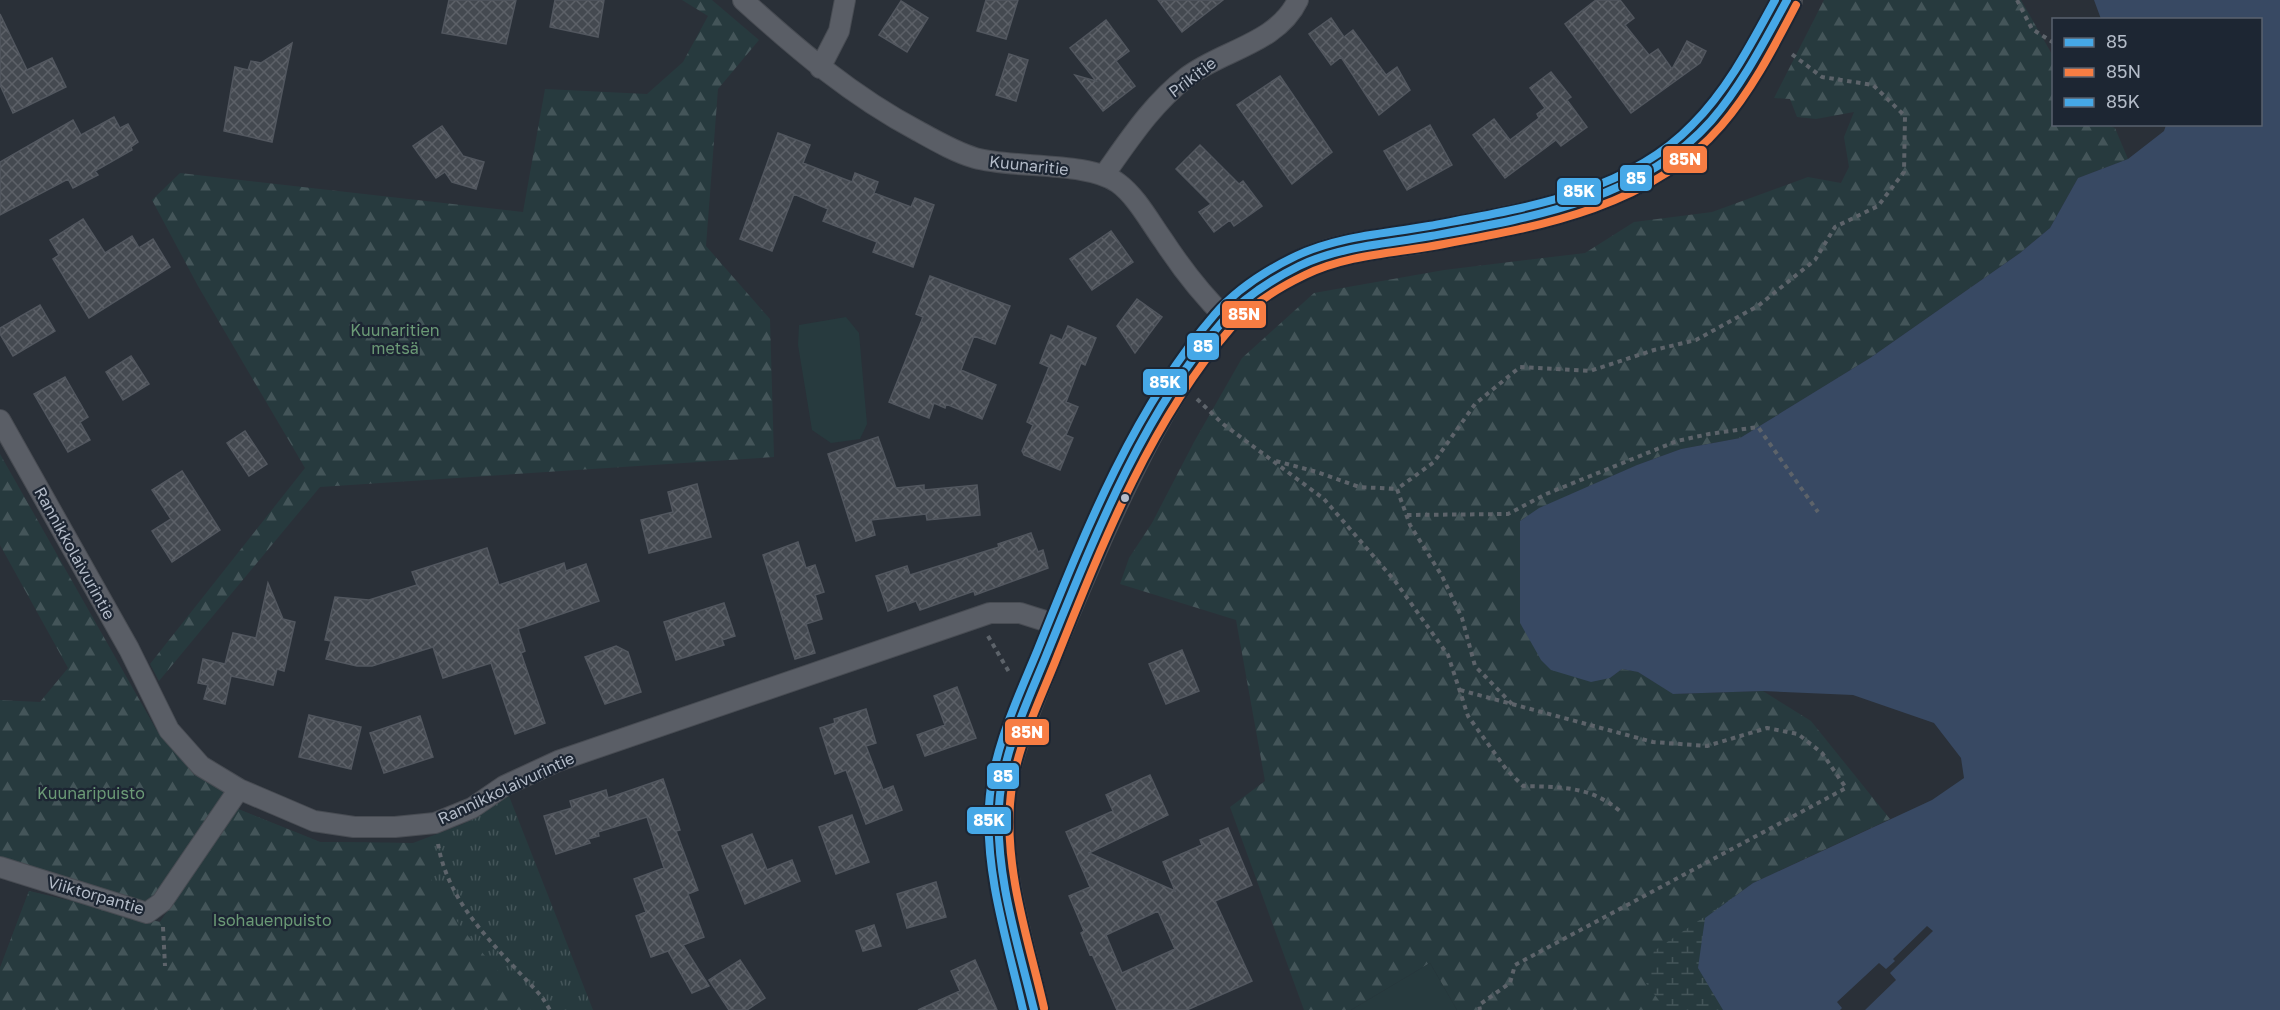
<svg xmlns="http://www.w3.org/2000/svg" width="2280" height="1010" font-family="'Golos Text',sans-serif">
<defs>
<pattern id="grass-tufts" width="24" height="20" patternUnits="userSpaceOnUse" patternTransform="scale(1.5)"><rect width="24" height="20" fill="#273a3e"/><path d="M3 7l-1-3M5 7V3M7 7l1-3M15 17l-1-3M17 17v-4M19 17l1-3" fill="none" stroke="#445559"/></pattern>
<pattern id="forest-firs" width="22" height="20" patternUnits="userSpaceOnUse" patternTransform="scale(1.5)"><rect width="22" height="20" fill="#273a3e"/><path d="M5 1l3.5 6h-7zM16 11l3.5 6h-7z" fill="#445559"/></pattern>
<pattern id="wetland-marsh" width="20" height="14" patternUnits="userSpaceOnUse" patternTransform="scale(1.5)"><rect width="20" height="14" fill="#273a3e"/><path d="M1 5h8M5 5V1M11 12h8M15 12V8" fill="none" stroke="#445559"/></pattern>
<pattern id="building-cross-hatch" width="8" height="8" patternUnits="userSpaceOnUse" patternTransform="scale(1.5)"><rect width="8" height="8" fill="#444950"/><path d="M0 0l8 8M0 8l8-8" fill="none" stroke="#5d6168"/></pattern>
</defs>
<rect width="100%" height="100%" fill="#2a3038"/>
<path fill="url(#grass-tufts)" d="M509,796L593,1010H0V968L29,891L160,922L238,809L320,842L413,843L463,824Z"/>
<path fill="url(#forest-firs)" d="M682,0H712L759,40L718,89L706,246L770,319L774,457L320,487L159,681L150,664L305,468L198,286L152,200L180,173L523,212L545,89L647,94L683,62L708,16Z
M1824,0H2021L2053,56L2054,124L2109,125L2115,128L2128,159L2078,178L2050,228L2020,253L1870,358L1740,438L1681,449L1637,465L1540,508L1520,521L1522,556L1610,678L1622,669L1638,672L1674,694L1763,691L1811,721L1890,819L1753,883L1705,918L1723,1010H1457L1430,963L1351,1010H1304L1230,807L1265,781L1236,620L1120,584L1129,558L1152,523L1194,442L1242,358L1314,293L1444,270L1585,253L1634,222L1712,212L1808,177L1841,183L1849,167L1844,137L1854,112L1816,119L1797,117L1790,99L1774,98Z
M0,454L156,729L227,795L154,898L138,903L0,857V700L40,702L68,668L0,545Z
M238,809L320,842L413,843L424,849L434,888L463,930L531,1010H0V968L29,891L160,922Z"/>
<path fill="url(#wetland-marsh)" d="M1735,896L1766,1010H1666L1646,983L1654,951Z"/>
<path fill="#273a3e" d="M846,317L859,333L867,424L860,439L831,443L812,430L798,345L799,325Z
M1430,963L1457,1010H1351Z"/>
<path fill="#384963" d="M2094,0H2280V1010H1723L1698,968L1705,918L1753,883L1932,800L1964,778L1961,758L1934,723L1853,695L1763,691L1673,694L1638,672L1622,669L1610,678L1591,682L1551,670L1541,660L1520,623V521L1539,508L1637,465L1681,449L1740,438L1870,358L2020,253L2050,228L2078,178L2128,159L2164,131L2166,125L2260,124V20L2101,19Z"/>
<path fill="#2a3038" d="M1927,926L1933,931L1890,973L1896,980L1865,1010H1840L1842,1008L1837,1002L1879,963L1886,969L1895,961L1893,959Z"/>
<path fill="url(#building-cross-hatch)" stroke="#52575f" stroke-width="1.5" fill-rule="evenodd" d="M449,0H516L506,44L442,33Z
M555,0H604L598,37L550,27Z
M986,0H1018L1006,39L977,31Z
M1158,0H1223L1182,32Z
M1596,0H1620L1634,18L1625,25L1649,55L1658,49L1672,69L1687,41L1706,51L1700,63L1631,113L1565,24Z
M901,1L928,18L907,52L879,35Z
M0,14L27,70L52,58L66,87L13,113L0,85Z
M1331,18L1344,37L1353,30L1386,75L1397,67L1410,90L1379,115L1341,57L1331,65L1309,34Z
M1106,20L1129,51L1116,61L1135,86L1103,111L1075,75L1096,81L1070,48Z
M292,43L272,142L224,131L235,67L248,70L251,61L261,63Z
M1009,54L1028,60L1016,101L996,95Z
M1551,72L1571,97L1567,100L1587,127L1561,146L1556,140L1505,178L1473,135L1494,119L1510,140L1539,118L1537,114L1545,108L1530,88Z
M1280,76L1332,152L1292,184L1237,105Z
M114,117L120,128L128,124L138,142L131,147L132,150L95,171L98,175L73,188L68,179L0,215V162L73,120L81,135Z
M1430,125L1452,165L1407,190L1384,151Z
M442,126L463,156L484,162L476,189L452,182L445,172L436,178L413,146Z
M778,133L810,145L803,163L852,182L855,173L878,182L874,193L911,207L915,198L934,205L913,267L873,252L877,242L823,221L828,209L794,194L772,251L740,239Z
M1200,145L1239,184L1243,181L1262,206L1234,226L1230,220L1214,232L1199,212L1211,204L1176,169Z
M83,219L105,253L132,236L139,248L153,239L170,267L89,318L53,259L59,255L50,240Z
M1111,231L1133,262L1092,290L1070,259Z
M930,276L1010,306L995,344L974,336L961,370L996,385L982,419L946,404L945,408L934,403L929,418L889,402L923,317L916,314Z
M1137,299L1162,317L1135,353L1117,326Z
M40,305L55,331L13,356L0,334V328Z
M1068,326L1096,338L1085,365L1081,363L1066,402L1078,407L1066,435L1073,438L1060,470L1024,455L1022,451L1033,425L1027,422L1049,367L1040,363L1051,335L1062,340Z
M131,356L149,384L123,400L106,372Z
M65,377L88,417L80,422L90,440L68,452L34,394Z
M245,431L267,464L249,476L227,443Z
M878,437L896,488L924,485V490L977,485L980,515L927,520L926,514L871,520L875,535L856,541L828,454Z
M182,471L220,530L172,562L152,531L171,519L152,490Z
M697,484L711,537L649,553L641,520L673,512L668,492Z
M1031,533L1038,552L1043,550L1048,568L975,595L974,591L920,610L916,601L888,611L876,576L907,566L910,575L999,547L998,544Z
M798,542L806,568L815,565L824,592L815,595L822,619L806,624L815,653L795,659L763,555Z
M487,548L499,585L564,563L566,571L586,564L599,601L518,629L525,651L521,653L545,723L515,734L491,663L443,678L433,647L372,666H357L326,659L331,641L325,640L335,597L369,600L417,585L412,572Z
M268,583L283,619L295,622L284,671L277,669L273,685L231,676L225,704L204,699L208,685L198,683L203,659L225,664L233,633L256,638Z
M724,603L735,636L722,640L724,645L676,660L664,622Z
M616,646L628,652L641,692L605,704L585,657Z
M1182,650L1199,691L1166,704L1149,664Z
M957,687L976,738L925,756L917,735L945,725L934,696Z
M866,709L876,743L866,746L883,790L893,786L902,810L866,824L846,770L835,774L820,728L835,723L834,719Z
M309,715L361,727L351,769L299,757Z
M420,716L433,757L384,773L370,733Z
M1150,775L1168,815L1089,853L1175,891L1163,862L1202,845L1200,840L1228,828L1252,885L1215,901L1252,981L1187,1010H1117L1092,954L1090,955L1081,933L1084,931L1069,896L1090,887L1066,832L1113,811L1106,795ZM1158,911L1175,949L1122,973L1106,935Z
M663,779L680,830L676,831L698,890L688,894L704,937L683,945L709,986L692,993L668,951L651,957L636,916L646,912L634,879L664,868L647,817L598,832L599,836L588,839L590,843L556,854L544,816L572,808L570,801L606,790L608,798Z
M852,815L869,862L836,874L819,827Z
M752,834L767,870L792,860L800,881L745,904L722,846Z
M936,882L946,917L907,928L897,894Z
M874,925L881,946L863,951L856,931Z
M740,960L765,998L747,1010H729L709,980Z
M975,960L997,1010H918L960,991L951,971Z"/>
<g fill="none" stroke-linecap="round" stroke-linejoin="round">
<defs>
<path id="street" d="M743,0C798,50 852,96 918,131C936,141 955,152 975,158C1014,169 1088,161 1118,183C1136,196 1150,222 1163,240C1182,269 1201,294 1226,318
M820,68L839,31L845,0
M1104,175C1129,140 1152,104 1187,77C1222,50 1277,44 1298,0
M0,420L129,649L169,730L201,766L239,789L314,821L354,827H395L435,823L472,808L504,786L558,761L990,613H1020L1058,625
M0,867L147,913L162,902L239,789"/>
<path id="secondary" d="M1034,1010C1019,943 996,874 999,806C1002,763 1021,721 1036,682C1055,633 1076,585 1097,537C1133,458 1167,387 1223,321C1243,298 1272,280 1299,266C1340,245 1385,245 1431,236C1515,220 1610,206 1680,151C1728,113 1758,53 1787,0"/>
</defs>
<use href="#street" stroke="#484c53" stroke-width="22"/>
<use href="#secondary" stroke="#484c53" stroke-width="32"/>
<path stroke="#5d636a" stroke-width="4" stroke-dasharray="4.5 4.5" stroke-linecap="butt" d="M2017,0L2032,29L2054,43
M1197,399L1223,424L1324,499L1395,581L1448,655L1468,716L1506,769L1523,786C1561,787 1590,786 1620,811
M1276,461L1317,472L1359,487L1397,489
M1407,515L1508,514L1546,494L1677,441L1709,434L1758,427L1818,512
M988,636L1009,672
M1460,690L1653,742L1707,746L1767,728L1798,734L1822,753L1846,788L1515,965L1510,983L1479,1005L1480,1010
M1512,704L1475,666L1462,618L1442,576L1410,525L1397,489L1434,462L1475,404L1520,367L1590,371L1654,350L1696,340L1758,306L1815,260L1835,227L1878,206L1904,172L1905,116L1873,85L1822,77L1789,52
M438,844C449,908 501,951 542,997L550,1010
M163,927L165,966"/>
<use href="#street" stroke="#5a5e66" stroke-width="20"/>
<use href="#secondary" stroke="#595d64" stroke-width="28"/>
<defs>
<path id="bus-1" d="M1034,1010C1018,944 995,875 999,806C1002,754 1027,703 1046,656C1093,541 1141,415 1223,321C1244,297 1271,280 1299,266C1340,246 1386,244 1431,236C1530,218 1641,200 1711,121C1742,85 1764,42 1787,0"/>
<path id="bus-2" d="M1044,1008C1029,942 1005,873 1010,804C1013,755 1037,707 1055,662C1101,547 1149,423 1231,328C1250,305 1278,288 1305,275C1348,254 1398,253 1444,244C1543,226 1652,206 1721,126C1752,90 1774,47 1796,5"/>
<path id="bus-3" d="M1023,1010C1008,944 985,875 989,806C992,751 1018,698 1038,649C1084,534 1133,409 1215,314C1237,289 1267,270 1296,256C1338,236 1384,234 1429,226C1519,209 1626,194 1692,125C1728,89 1751,44 1775,0"/>
</defs>
<use href="#bus-1" stroke="#1d2633" stroke-width="12"/>
<use href="#bus-2" stroke="#1d2633" stroke-width="12"/>
<use href="#bus-3" stroke="#1d2633" stroke-width="12"/>
<use href="#bus-1" stroke="#46a8e7" stroke-width="8"/>
<use href="#bus-2" stroke="#f77d43" stroke-width="8"/>
<use href="#bus-3" stroke="#46a8e7" stroke-width="8"/>
</g>
<circle fill="#b4bcc9" stroke="#1d2633" stroke-width="2" cx="1125" cy="498" r="5"/>
<g text-anchor="middle" dominant-baseline="central" stroke-width="4.5" stroke-linejoin="round" paint-order="stroke">
<g font-size="16" fill="#b4bcc9" stroke="#1d2633">
<text transform="translate(1192 77) rotate(-37)">Prikitie</text>
<text transform="translate(1029 165) rotate(6)">Kuunaritie</text>
<text transform="translate(75 553) rotate(61)">Rannikkolaivurintie</text>
<text transform="translate(506 788) rotate(-25)">Rannikkolaivurintie</text>
<text transform="translate(96 895) rotate(16)">Viiktorpantie</text>
</g>
<g font-size="16" fill="#6b9a76" stroke="#1d2633">
<text x="395" y="330">Kuunaritien<tspan x="395" dy="18">metsä</tspan></text>
<text x="91" y="793">Kuunaripuisto</text>
<text x="272" y="920">Isohauenpuisto</text>
</g>
</g>
<g stroke="#1d2633" stroke-width="2">
<rect x="1662" y="145" width="46" height="29" rx="6" fill="#f77d43"/>
<rect x="1619" y="164" width="34" height="28" rx="6" fill="#46a8e7"/>
<rect x="1556" y="177" width="46" height="29" rx="6" fill="#46a8e7"/>
<rect x="1221" y="300" width="46" height="29" rx="6" fill="#f77d43"/>
<rect x="1186" y="332" width="34" height="29" rx="6" fill="#46a8e7"/>
<rect x="1142" y="368" width="46" height="28" rx="6" fill="#46a8e7"/>
<rect x="1004" y="718" width="46" height="28" rx="6" fill="#f77d43"/>
<rect x="986" y="762" width="34" height="28" rx="6" fill="#46a8e7"/>
<rect x="966" y="806" width="46" height="29" rx="6" fill="#46a8e7"/>
</g>
<g font-size="16" text-anchor="middle" font-weight="bold" fill="#fff">
<text x="1685" y="165">85N</text>
<text x="1636" y="184">85</text>
<text x="1579" y="197">85K</text>
<text x="1244" y="320">85N</text>
<text x="1203" y="352">85</text>
<text x="1165" y="388">85K</text>
<text x="1027" y="738">85N</text>
<text x="1003" y="782">85</text>
<text x="989" y="826">85K</text>
</g>
<rect x="2052" y="18" width="210" height="108" fill="#1d2633" stroke="#59626f" stroke-width="1.5"/>
<rect x="2064" y="38" width="30" height="9" fill="#46a8e7" stroke="#59626f" stroke-width="1.5"/>
<text x="2106" y="48" font-size="18" fill="#b4bcc9">85</text>
<rect x="2064" y="68" width="30" height="9" fill="#f77d43" stroke="#59626f" stroke-width="1.5"/>
<text x="2106" y="78" font-size="18" fill="#b4bcc9">85N</text>
<rect x="2064" y="98" width="30" height="9" fill="#46a8e7" stroke="#59626f" stroke-width="1.5"/>
<text x="2106" y="108" font-size="18" fill="#b4bcc9">85K</text>
</svg>
